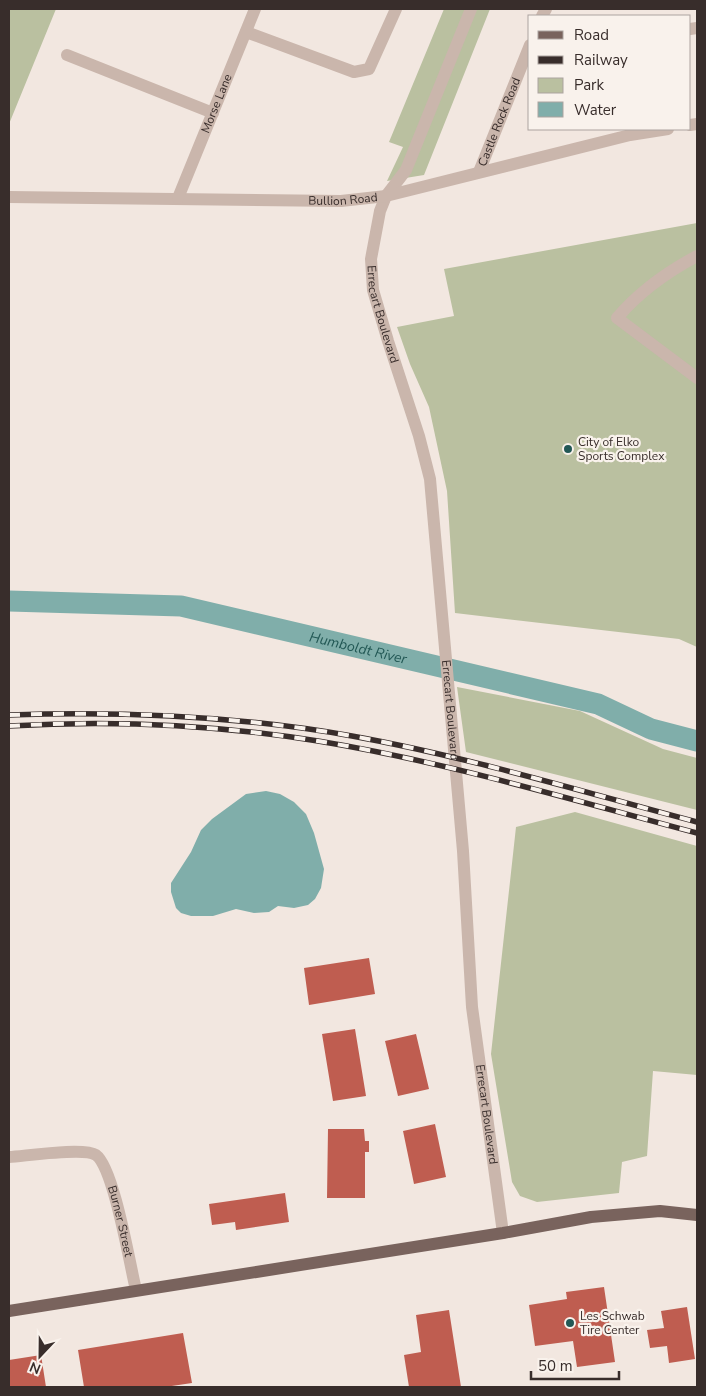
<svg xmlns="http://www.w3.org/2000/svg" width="706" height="1396" font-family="'Nunito Sans',sans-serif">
<rect width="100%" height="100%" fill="#f2e7e0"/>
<path fill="#bac0a0" d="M9,9H56L9,124Z
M444,9H490L424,175L387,181L403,147L389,142Z
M697,223V647L679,639L455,613L447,491L429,407L410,364L397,327L454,316L444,269Z
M457,687L580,711L663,749L697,758V810L466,752Z
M575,812L697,846V1075L653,1071L647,1156L622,1162L619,1193L537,1202L520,1196L512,1182L491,1054L516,827Z"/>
<path fill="#80aeaa" d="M266,791L280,794L294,802L306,814L314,833L324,869L321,888L315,899L308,905L294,908L278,906L269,912L254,913L236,909L213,916H191L181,913L176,908L171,892V883L191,852L201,830L212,819L246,794Z"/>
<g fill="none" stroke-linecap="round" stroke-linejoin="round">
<path stroke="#80aeaa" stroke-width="21" id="s1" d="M9,601L181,606L598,704L651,729L697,741"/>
</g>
<path fill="#bf5d50" d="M369,958L375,994L309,1005L304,968Z
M355,1029L366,1096L333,1101L322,1034Z
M416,1034L429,1089L398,1096L385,1041Z
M435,1124L446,1177L414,1184L403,1131Z
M328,1129H364L365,1141H369V1152H365V1198H327Z
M285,1193L289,1222L236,1230L235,1222L212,1225L209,1204Z
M604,1287L615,1362L577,1367L573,1341L535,1346L529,1305L567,1299L566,1292Z
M687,1307L695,1359L669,1363L667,1346L650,1348L647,1330L664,1328L661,1311Z
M449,1310L461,1387H409L404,1355L421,1352L416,1315Z
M183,1333L192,1383L165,1387H84L78,1350Z
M41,1355L46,1387H9V1360Z"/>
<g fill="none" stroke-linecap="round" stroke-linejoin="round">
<g stroke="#cab6ac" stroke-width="12">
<path id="s2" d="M471,9L406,170L386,196L380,211L371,259L373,290L388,341L419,436L430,479L463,851L472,1007L503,1233"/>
<path d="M542,16L546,9"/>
<path d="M690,29L697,28"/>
<path d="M246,32L354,72L369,69L396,9"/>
<path d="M67,55L213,113"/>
<path d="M690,125L697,124"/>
<path id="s3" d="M479,172L530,45"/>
<path id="s4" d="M9,197L341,201L386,196L630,135L668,129"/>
<path id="s5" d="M178,198L255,9"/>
<path d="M697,256C667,272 639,292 617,318L697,378"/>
<path id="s6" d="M9,1157C26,1156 84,1147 96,1155C114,1168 130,1266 136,1290"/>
</g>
<path stroke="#79635d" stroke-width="12" d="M9,1311L503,1233L591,1217L660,1211L697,1215"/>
<defs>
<path id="rail" d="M9,715C123,711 239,716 352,736C469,757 583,792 697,822
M9,726C110,720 218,725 318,741C447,762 572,800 697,833"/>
</defs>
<use href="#rail" stroke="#382d2b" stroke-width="5.5"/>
<use href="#rail" stroke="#f9f2ec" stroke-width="4" stroke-dasharray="11" stroke-linecap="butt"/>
</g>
<g fill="#225855" stroke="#f9f2ec" stroke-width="2">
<circle cx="568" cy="449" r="5"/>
<circle cx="570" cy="1323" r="5"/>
</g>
<g text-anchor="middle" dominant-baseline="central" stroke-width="4.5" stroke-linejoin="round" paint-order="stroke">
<g font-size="12" fill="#382d2b" stroke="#f9f2ec">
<text stroke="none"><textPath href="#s5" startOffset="102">Morse Lane</textPath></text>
<text stroke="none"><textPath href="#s3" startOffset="54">Castle Rock Road</textPath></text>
<text stroke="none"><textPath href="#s4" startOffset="334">Bullion Road</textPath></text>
<text stroke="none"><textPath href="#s2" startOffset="328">Errecart Boulevard</textPath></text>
<text stroke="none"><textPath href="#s2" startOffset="732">Errecart Boulevard</textPath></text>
<text stroke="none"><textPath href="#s2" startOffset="1138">Errecart Boulevard</textPath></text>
<text stroke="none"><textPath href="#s6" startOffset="159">Burner Street</textPath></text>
</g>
<g font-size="12" fill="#382d2b" stroke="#f9f2ec" text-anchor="start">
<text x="578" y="442">City of Elko<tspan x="578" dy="14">Sports Complex</tspan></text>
<text x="580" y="1316">Les Schwab<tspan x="580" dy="14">Tire Center</tspan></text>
</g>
<g font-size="14" font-style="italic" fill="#225855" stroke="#f9f2ec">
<text stroke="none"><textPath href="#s1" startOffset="354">Humboldt River</textPath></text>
</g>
</g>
<rect width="706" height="1396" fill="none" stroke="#382d2b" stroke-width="20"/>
<rect x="528" y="15" width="162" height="115" fill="#f9f2ec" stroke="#aca39f"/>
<rect x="538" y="31" width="25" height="8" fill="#79635d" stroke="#aca39f"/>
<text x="574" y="40" font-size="15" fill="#382d2b">Road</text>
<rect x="538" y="56" width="25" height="8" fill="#382d2b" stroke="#aca39f"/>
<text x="574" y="65" font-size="15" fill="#382d2b">Railway</text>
<rect x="538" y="78" width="25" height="15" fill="#bac0a0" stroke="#aca39f"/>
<text x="574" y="90" font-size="15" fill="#382d2b">Park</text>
<rect x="538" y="102" width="25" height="15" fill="#80aeaa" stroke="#aca39f"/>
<text x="574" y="115" font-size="15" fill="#382d2b">Water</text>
<g transform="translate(40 1356) rotate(202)" stroke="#f9f2ec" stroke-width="4" paint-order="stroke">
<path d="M0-4L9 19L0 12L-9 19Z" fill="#382d2b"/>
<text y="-8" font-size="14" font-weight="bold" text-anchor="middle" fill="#382d2b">N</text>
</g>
<path d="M531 1371v8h88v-8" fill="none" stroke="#382d2b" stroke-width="2.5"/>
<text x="538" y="1371" font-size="15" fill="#382d2b" stroke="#f9f2ec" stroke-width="4" paint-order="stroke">50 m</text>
</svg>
